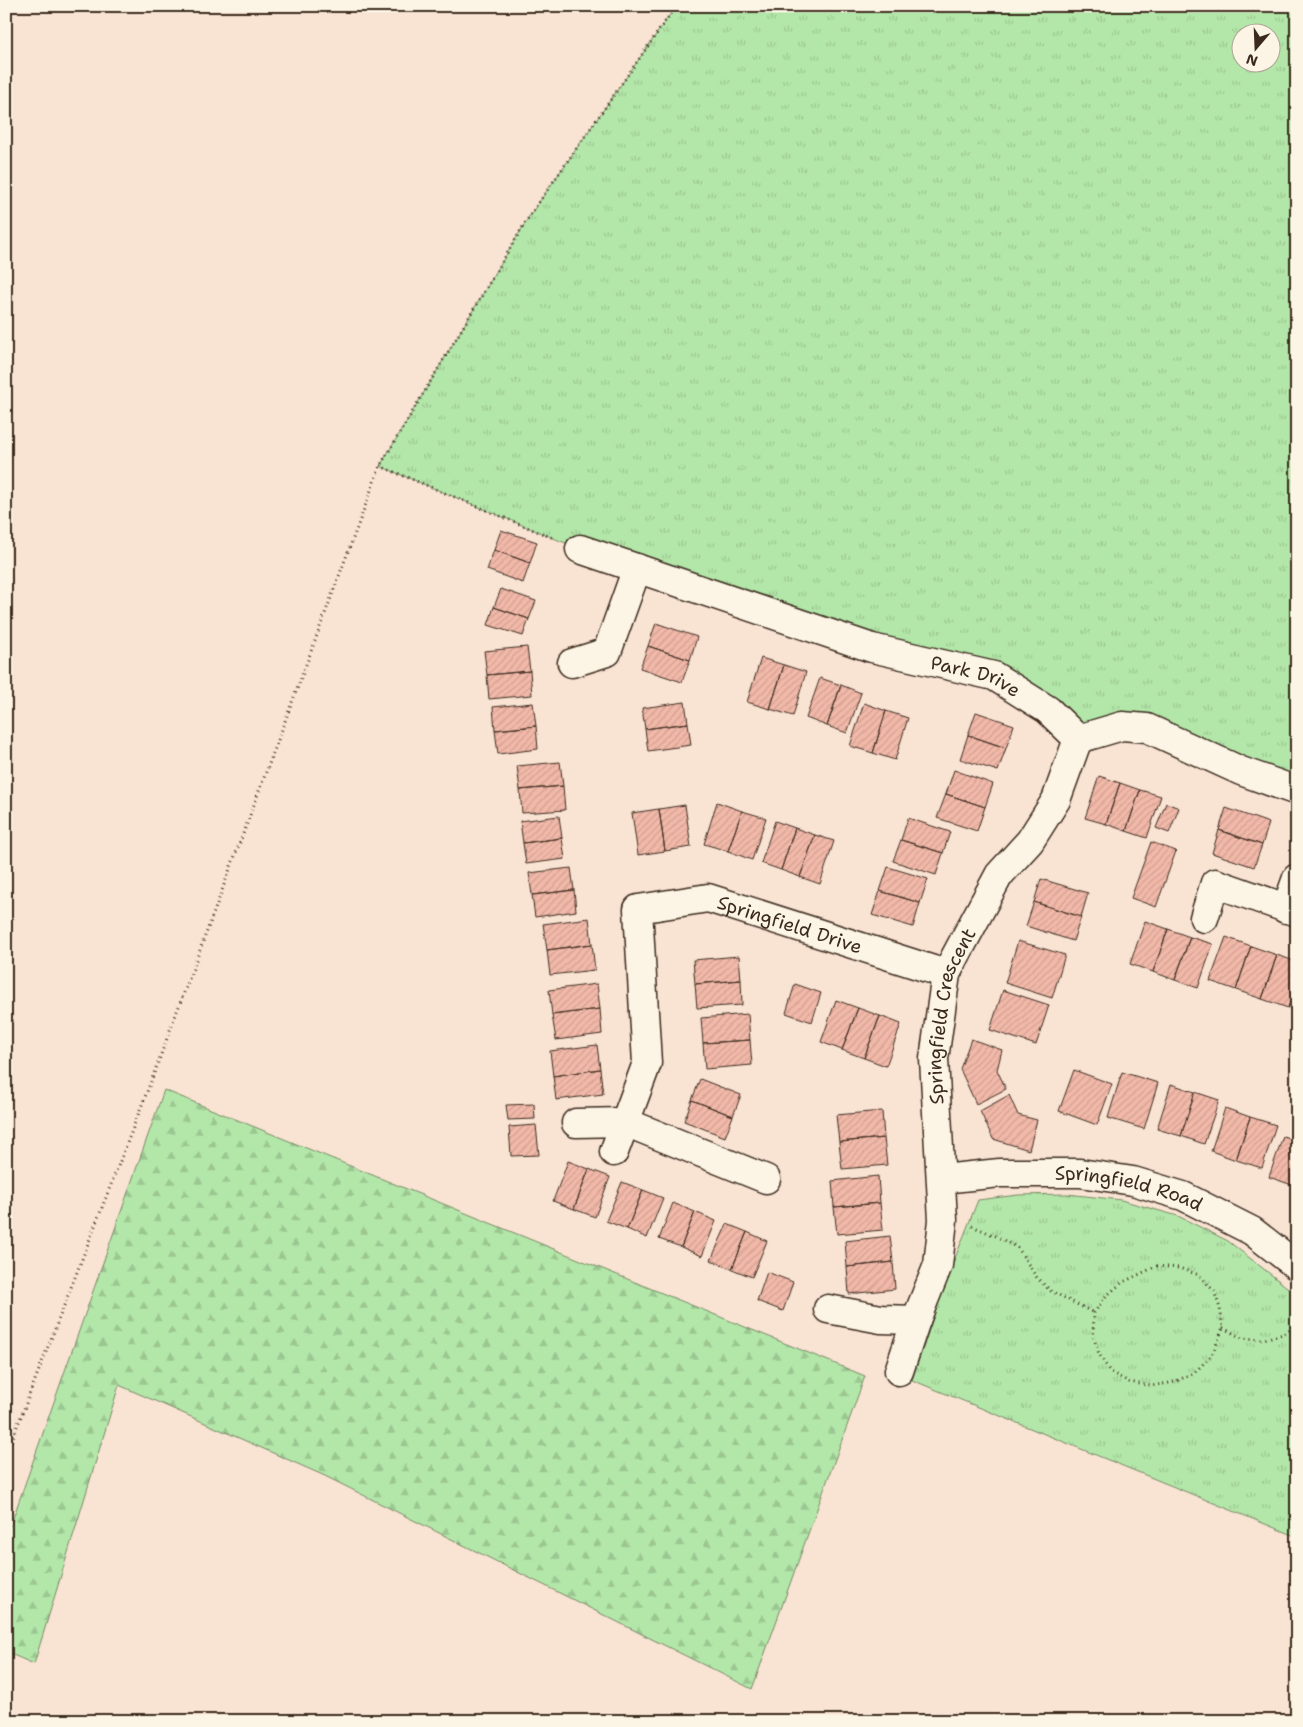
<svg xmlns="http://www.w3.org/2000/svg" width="1303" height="1727" font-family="'Shantell Sans',sans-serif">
<defs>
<pattern id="grass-tufts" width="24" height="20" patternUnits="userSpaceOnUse" patternTransform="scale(1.25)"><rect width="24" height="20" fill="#b3e7a9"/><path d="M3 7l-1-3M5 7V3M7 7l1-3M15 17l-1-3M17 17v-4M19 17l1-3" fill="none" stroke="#9bc691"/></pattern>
<pattern id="forest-firs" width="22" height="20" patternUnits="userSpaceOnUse" patternTransform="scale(1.25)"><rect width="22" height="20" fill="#b3e7a9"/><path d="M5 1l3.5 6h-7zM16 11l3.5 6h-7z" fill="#9bc691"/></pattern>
<pattern id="building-hatch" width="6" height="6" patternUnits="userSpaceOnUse" patternTransform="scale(1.25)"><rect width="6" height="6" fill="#f2b9a9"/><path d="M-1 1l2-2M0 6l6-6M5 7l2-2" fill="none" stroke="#d09f91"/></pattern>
</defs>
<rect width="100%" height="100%" fill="#f9e3d3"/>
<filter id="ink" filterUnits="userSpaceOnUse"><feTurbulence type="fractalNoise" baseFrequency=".02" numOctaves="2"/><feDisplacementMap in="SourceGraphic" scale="10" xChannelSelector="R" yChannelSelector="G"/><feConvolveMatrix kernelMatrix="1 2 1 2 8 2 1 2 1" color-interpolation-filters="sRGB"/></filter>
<g filter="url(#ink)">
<path fill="url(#grass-tufts)" stroke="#778864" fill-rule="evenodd" d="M676,6H1297V791L1147,728L1078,739L993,676L580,549L380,466L530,215ZM1240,32H1270V62H1240Z
M1067,1194L1121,1200L1178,1216L1228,1241L1297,1295V1537L912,1380L944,1286L978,1200L1018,1195Z"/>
<path fill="url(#forest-firs)" stroke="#778864" d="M164,1090L865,1376L752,1689L325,1476L119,1385L34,1664L6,1652V1538Z"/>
<path fill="url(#building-hatch)" stroke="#3b2a1e" d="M501,530L537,542L530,563L494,550Z
M494,550L530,563L523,583L487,570Z
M501,589L536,601L529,619L494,607Z
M494,607L529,619L523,636L488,625Z
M656,623L697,637L690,660L648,646Z
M648,646L690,660L682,682L640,668Z
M527,647L530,671L487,675L484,651Z
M761,658L784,665L770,709L747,702Z
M784,665L806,672L793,716L770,709Z
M530,671L532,695L489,699L487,675Z
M820,678L841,685L827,726L806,718Z
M841,685L861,693L847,733L827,726Z
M685,702L688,723L645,729L642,708Z
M533,703L536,726L495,730L493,707Z
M864,703L886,711L873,753L850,746Z
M886,711L908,718L895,760L873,753Z
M976,712L1014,725L1006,748L968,735Z
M688,723L691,745L648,751L645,729Z
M536,726L538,749L498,754L495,730Z
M968,735L1006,748L998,771L960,759Z
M560,762L563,786L520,790L517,766Z
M954,770L993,784L985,807L946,794Z
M1099,776L1120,783L1106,824L1085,818Z
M1120,783L1140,790L1126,831L1106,824Z
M563,786L565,810L522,813L520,790Z
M1140,790L1161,796L1147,838L1126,831Z
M946,794L985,807L977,831L937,818Z
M717,802L742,811L728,851L704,844Z
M1166,803L1179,808L1169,833L1156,828Z
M685,805L691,847L665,851L659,809Z
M1226,808L1269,823L1262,845L1219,830Z
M659,809L665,851L638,855L632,813Z
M742,811L766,818L752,860L728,851Z
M559,816L562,838L523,843L520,821Z
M908,818L950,832L943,853L901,840Z
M775,821L795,828L781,870L761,863Z
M795,828L815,835L800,877L781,870Z
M1219,830L1262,845L1254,867L1212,853Z
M815,835L834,841L820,884L800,877Z
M562,838L565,859L526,864L523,843Z
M901,840L943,853L936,875L893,861Z
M1151,842L1176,851L1156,907L1131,898Z
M888,867L928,879L920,903L880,891Z
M571,868L574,890L532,895L529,873Z
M1041,879L1088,893L1081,917L1034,902Z
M574,890L576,911L535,917L532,895Z
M880,891L920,903L913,927L872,915Z
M1034,902L1081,917L1073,941L1026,926Z
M589,918L592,944L547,950L543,924Z
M1145,921L1168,929L1153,972L1130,964Z
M1168,929L1190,937L1175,980L1153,972Z
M1190,937L1213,944L1198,988L1175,980Z
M1226,937L1251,946L1236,990L1210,981Z
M1018,941L1065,955L1052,998L1005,983Z
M592,944L595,970L550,975L547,950Z
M1251,946L1277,955L1262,999L1236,990Z
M1277,955L1297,962V981L1288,1008L1262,999Z
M739,956L741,980L695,984L693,960Z
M741,980L742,1005L697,1008L695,984Z
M1297,981V1011L1288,1008Z
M597,984L600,1009L552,1015L549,990Z
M795,984L821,993L812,1022L786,1013Z
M1003,990L1049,1005L1036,1045L990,1030Z
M836,1000L858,1008L842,1050L821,1042Z
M858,1008L880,1016L864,1058L842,1050Z
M600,1009L602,1034L556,1040L552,1015Z
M748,1014L750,1040L703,1043L701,1018Z
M880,1016L901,1024L886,1066L864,1058Z
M971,1039L1002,1050L997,1070L1006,1089L976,1104L960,1069Z
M750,1040L752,1065L705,1069L703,1043Z
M597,1045L600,1069L553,1076L550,1051Z
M600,1069L603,1094L556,1100L553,1076Z
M1074,1070L1112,1084L1097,1125L1059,1111Z
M1122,1072L1158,1083L1144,1129L1108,1118Z
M700,1079L741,1095L733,1116L692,1100Z
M1171,1084L1195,1092L1181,1136L1157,1129Z
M1195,1092L1219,1100L1204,1144L1181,1136Z
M1009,1095L1018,1115L1037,1120L1029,1150L993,1139L980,1111Z
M692,1100L733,1116L725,1137L684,1121Z
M534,1104L535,1119L508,1120L506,1105Z
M1225,1108L1250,1117L1236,1160L1211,1151Z
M882,1111L884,1138L839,1142L836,1115Z
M1250,1117L1276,1125L1262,1168L1236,1160Z
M536,1125L539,1155L511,1156L509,1127Z
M1283,1136L1297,1141V1180L1295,1186L1269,1177Z
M884,1138L887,1165L842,1169L839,1142Z
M568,1161L589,1169L574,1209L553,1201Z
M589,1169L610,1177L595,1217L574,1209Z
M878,1176L880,1203L834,1207L832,1181Z
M622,1182L643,1190L627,1229L606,1221Z
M643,1190L663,1198L647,1238L627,1229Z
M673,1203L695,1212L681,1247L659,1239Z
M880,1203L883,1230L837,1234L834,1207Z
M695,1212L716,1221L702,1256L681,1247Z
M727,1224L747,1232L732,1269L711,1260Z
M747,1232L767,1241L752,1277L732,1269Z
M890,1236L893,1262L847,1267L845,1241Z
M893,1262L895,1289L849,1294L847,1267Z
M767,1272L793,1282L783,1311L757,1301Z"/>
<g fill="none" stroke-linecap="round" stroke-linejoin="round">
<defs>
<g id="street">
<path id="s1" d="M580,549L872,648L994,676L1048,710L1078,739"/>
<path d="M572,663L607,652L637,568"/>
<path d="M1078,739L1122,726L1147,728L1241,771L1297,791"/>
<path d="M1286,909L1297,878"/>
<path d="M1204,918L1215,883L1297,912"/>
<path d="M576,1123L625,1122L766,1179"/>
<path id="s2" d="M614,1152L647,1063L638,909L708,898L946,974"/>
<path id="s3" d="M942,1179L1000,1173H1080L1133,1181L1183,1196L1252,1231L1297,1266"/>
<path d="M828,1309L881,1319L916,1320"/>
<path id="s4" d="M899,1371L916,1320L938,1265L943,1220L934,1059L946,974L999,875L1030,841L1056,800L1078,739"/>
</g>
</defs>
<use href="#street" stroke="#3b2a1e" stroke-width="31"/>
<path stroke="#3b2a1e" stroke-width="3" stroke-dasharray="1 4" stroke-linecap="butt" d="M380,466L553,538
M972,1226L996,1236L1018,1248L1037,1278L1051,1291L1094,1313
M1157,1266L1179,1268L1199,1275L1214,1291L1220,1308L1223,1328L1212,1355L1195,1372L1175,1382L1151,1386L1129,1382L1110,1372L1099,1354L1093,1335L1094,1313L1106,1296L1123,1282Z
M1223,1328L1242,1338L1264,1339L1287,1333L1297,1323
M6,1455L150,1084L380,466L530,215L676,6"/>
<use href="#street" stroke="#fcf5e5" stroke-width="28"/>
</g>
</g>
<g text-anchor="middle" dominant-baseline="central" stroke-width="4" stroke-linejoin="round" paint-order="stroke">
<g font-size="19" fill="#3b2a1e" stroke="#fcf5e5">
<text stroke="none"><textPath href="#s1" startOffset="416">Park Drive</textPath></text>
<text stroke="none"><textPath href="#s2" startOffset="406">Springfield Drive</textPath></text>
<text stroke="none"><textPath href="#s4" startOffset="365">Springfield Crescent</textPath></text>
<text stroke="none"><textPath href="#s3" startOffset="189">Springfield Road</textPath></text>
</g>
</g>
<rect width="1303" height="1727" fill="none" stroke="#fcf5e5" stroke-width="25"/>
<rect x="12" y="12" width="1278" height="1702" fill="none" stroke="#3b2a1e" stroke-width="2" filter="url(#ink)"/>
<g transform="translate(1256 48) rotate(199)"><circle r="24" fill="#fcf5e5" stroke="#afa495"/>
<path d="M0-4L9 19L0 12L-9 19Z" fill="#3b2a1e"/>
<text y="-8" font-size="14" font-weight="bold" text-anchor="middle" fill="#3b2a1e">N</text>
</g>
</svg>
